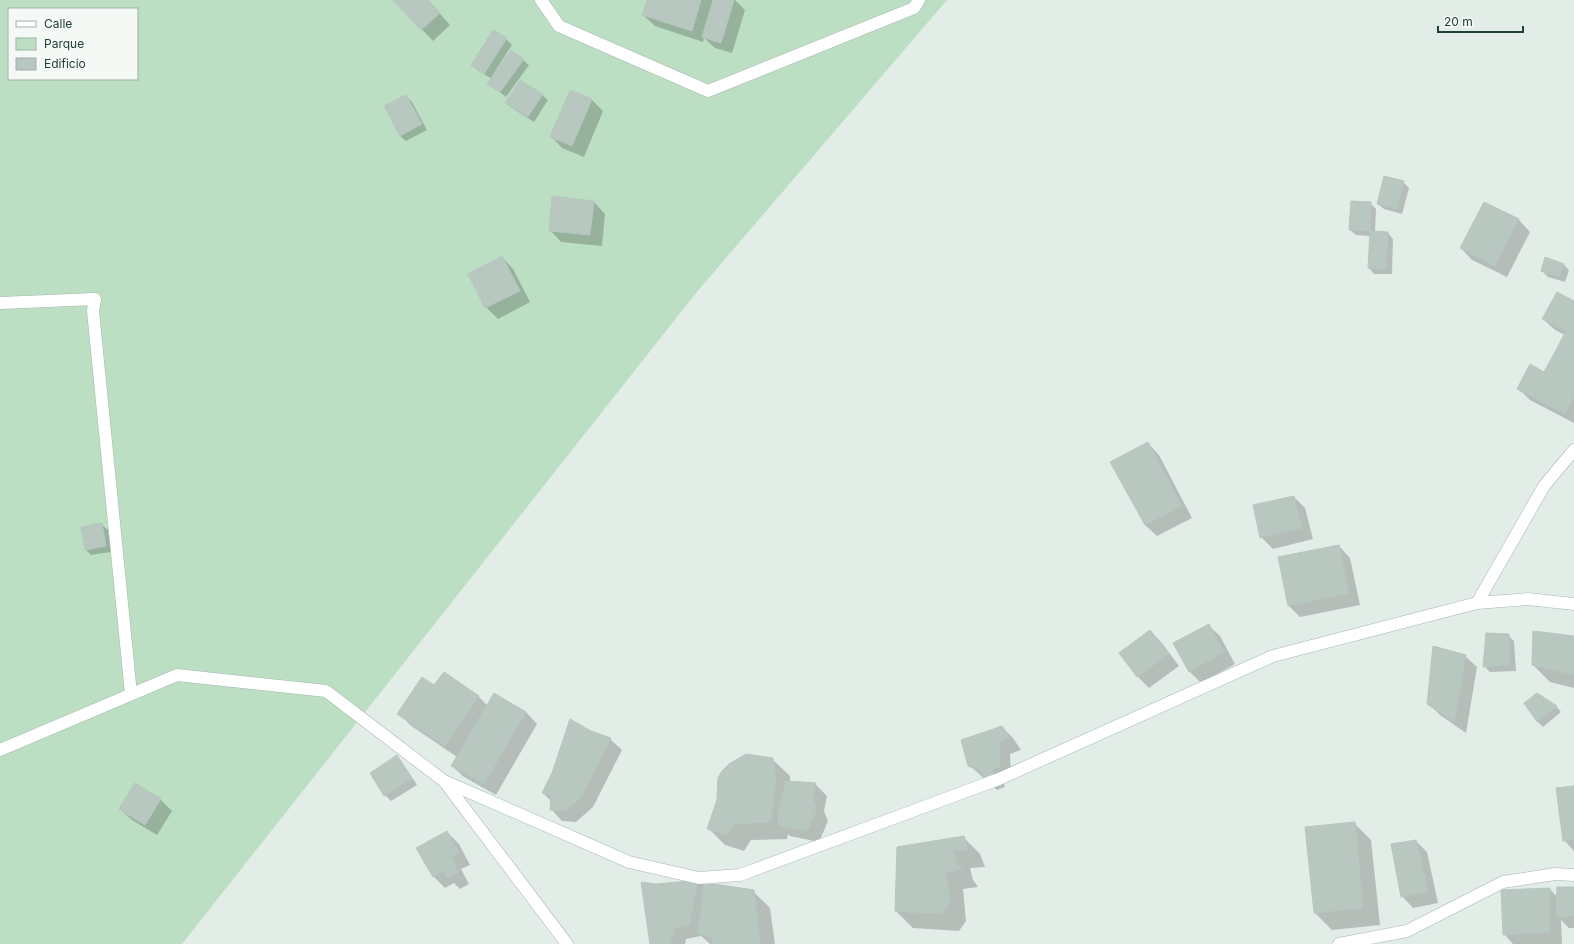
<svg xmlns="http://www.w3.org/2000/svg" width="1574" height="944" font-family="Inter,sans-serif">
<rect width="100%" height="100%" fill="#e3ede8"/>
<path fill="#bcdfc3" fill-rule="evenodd" d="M0,0H947L696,293L182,944H0ZM9,9H137V79H9Z"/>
<path fill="#0003" d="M394,0H428L450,25L433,41Z
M648,0H735L745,10L732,53L715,48L704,38L703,42L655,26L643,15Z
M493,31L506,39L512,45L492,76L494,77L523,60L529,65L506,97L489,84L492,79L477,70L472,65Z
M570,91L592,100L603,111L584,157L562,148L551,136Z
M542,95L548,100L534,122L512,108L506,103Z
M406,96L412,102L427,130L406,141L400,136Z
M1403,182L1409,188L1402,214L1384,209L1378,204Z
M594,202L605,214L602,246L561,242L550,230Z
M1370,203L1376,209L1375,232L1388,233L1393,239L1392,274H1374L1369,268L1370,236L1356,235L1350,230Z
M1484,203L1519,220L1530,232L1507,277L1472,260L1461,248Z
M502,257L513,269L530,302L498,319L486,307L469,274Z
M1563,264L1569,270L1565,282L1548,277L1542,271Z
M1574,302V423L1530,400L1518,388L1545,373L1565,335L1555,330L1543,319Z
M1148,443L1159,455L1192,518L1157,536L1145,525L1112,462Z
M1294,497L1305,508L1313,539L1273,549L1261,537Z
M102,525L108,530L111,552L91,555L86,550Z
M1339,546L1350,558L1360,605L1300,617L1288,605Z
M1208,625L1220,636L1235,664L1201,683L1189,671Z
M1150,631L1162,643L1179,666L1149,688L1137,676Z
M1487,634L1508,635L1514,641L1516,671L1490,672L1485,667Z
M1574,637V688L1550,682L1533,665Z
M1465,656L1477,667L1466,733L1440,715L1428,703Z
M444,673L479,697L488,706L526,712L537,724L496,795L464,777L452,766L457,757L410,725L399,713L435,687Z
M1526,703L1556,706L1561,712L1543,727L1538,722Z
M1002,727L1013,738L1021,750L1010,754L1011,778L1003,780L1005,787L997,790L969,765Z
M591,732L610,739L622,750L593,807L576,822L562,821L551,809V801L543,793Z
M397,757L402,762L417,785L391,801L385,795Z
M772,759L790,776V782L815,784L827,796L824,811L828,821L819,842L790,836L788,834L787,839L751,840L744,851L725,845L708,828Z
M135,785L161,800L172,811L157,835L132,820L120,809Z
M1574,787V851L1564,840Z
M1354,823L1371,840L1380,925L1332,930L1315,913L1306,828Z
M447,832L459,844L470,865L461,869L469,884L460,889L454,883L445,888L434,877L418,848Z
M963,837L980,854L985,867L970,868L973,880L978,887L963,889L966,921L959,931L913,928L896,911Z
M1416,841L1427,852L1438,903L1413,908L1402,896Z
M702,881L706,885L753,891L770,908L775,944H710L701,936L686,939L685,944H651L656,885Z
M1574,888V928H1569L1561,920L1562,944H1513L1504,934L1550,889L1558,898Z"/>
<path fill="#b8c8c1" stroke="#b5c7bf" d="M393,0H428L440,13L421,30Z
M647,0H701L692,31L642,15Z
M713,0H734L721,43L702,37Z
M493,30L507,38L484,74L471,65Z
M511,50L524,59L500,92L487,84Z
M520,80L543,94L528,117L505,103Z
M570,90L592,99L572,146L550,137Z
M406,95L422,124L400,136L384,106Z
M1384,176L1404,181L1397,209L1377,204Z
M552,196L594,201L590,235L549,231Z
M1351,201L1371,202L1370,231L1349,230Z
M1484,202L1519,219L1495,266L1460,248Z
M1370,231L1388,232L1386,269L1368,268Z
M502,256L520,291L485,308L468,274Z
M1545,257L1564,264L1559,277L1541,271Z
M1557,292L1574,301V362L1555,352L1566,331L1542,319Z
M1555,352L1574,362V397L1565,414L1517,389L1530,364L1544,372Z
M1148,442L1182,506L1145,525L1110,462Z
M1294,496L1302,528L1260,538L1253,505Z
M102,523L106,546L85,550L81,527Z
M1339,545L1349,593L1288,606L1278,557Z
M1209,624L1224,652L1189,672L1173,643Z
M1150,630L1169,654L1137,677L1119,653Z
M1533,631L1574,636V675L1532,665Z
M1486,633L1509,634L1510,665L1483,667Z
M1433,646L1466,655L1454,722L1427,704Z
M444,672L479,696L445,746L397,714L422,677L434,685Z
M494,693L526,712L484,784L451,766Z
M1537,693L1557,706L1537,722L1524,703Z
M570,719L591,731L611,738L582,796L565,811L550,810L551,795L542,793L552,773Z
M1002,726L1010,738L999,742L1000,767L992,769L994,776L985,779L981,771L968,766L961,740Z
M746,754L773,758L776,779L771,822L734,824L727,835L707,829L717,800L718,778L722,771L729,764Z
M397,755L412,779L384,796L370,773Z
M786,781L816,783L813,799L817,809L807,831L778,825V815Z
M135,783L161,799L145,825L119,809Z
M1574,786V839L1563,841L1556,788Z
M1355,822L1363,908L1314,913L1305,827Z
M447,831L459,853L451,857L458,872L447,878L444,871L433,877L416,848Z
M964,836L968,850L954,851L956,862L962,870L946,872L950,904L941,914L895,911L897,847Z
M1416,840L1428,892L1401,897L1391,844Z
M702,880L697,885L689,925L675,928L670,944H650L641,882L656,884Z
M714,884L754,890L760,944H712V937L698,934L704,885Z
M1557,887H1574V916L1556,917Z
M1550,888V932L1503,935L1501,890Z"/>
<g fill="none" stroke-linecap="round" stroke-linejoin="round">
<defs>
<path id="street" d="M541,0L559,26L708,91L914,8L919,0
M0,303L95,299L93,311L131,694
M1477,603L1544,486L1574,450
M444,781L567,944
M1339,944L1407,931L1503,882L1555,874L1574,875"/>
<path id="secondary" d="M0,750L177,675L326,691L444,781L629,862L699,878L740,875L999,779L1273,656L1477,603L1528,599L1574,604"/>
</defs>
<use href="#street" stroke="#a5b5af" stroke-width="13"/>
<use href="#secondary" stroke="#a1b9af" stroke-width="13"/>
<use href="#street" stroke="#fff" stroke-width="12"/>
<use href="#secondary" stroke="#fff" stroke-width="12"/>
</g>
<rect x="8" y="8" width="130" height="72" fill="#f4f9f6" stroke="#a0afa9"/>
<rect x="16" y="21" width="20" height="6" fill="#ffffff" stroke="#a0afa9"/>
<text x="44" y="28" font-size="12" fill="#223f36">Calle</text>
<rect x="16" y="38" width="20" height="12" fill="#bcdfc3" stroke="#a0afa9"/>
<text x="44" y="48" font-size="12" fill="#223f36">Parque</text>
<rect x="16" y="58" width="20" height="12" fill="#b8c8c1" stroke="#a0afa9"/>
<text x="44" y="68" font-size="12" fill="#223f36">Edificio</text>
<path d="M1438 26v6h85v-6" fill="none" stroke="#223f36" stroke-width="2"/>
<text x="1444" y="26" font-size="12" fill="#223f36" stroke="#f4f9f6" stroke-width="3" paint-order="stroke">20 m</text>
</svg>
